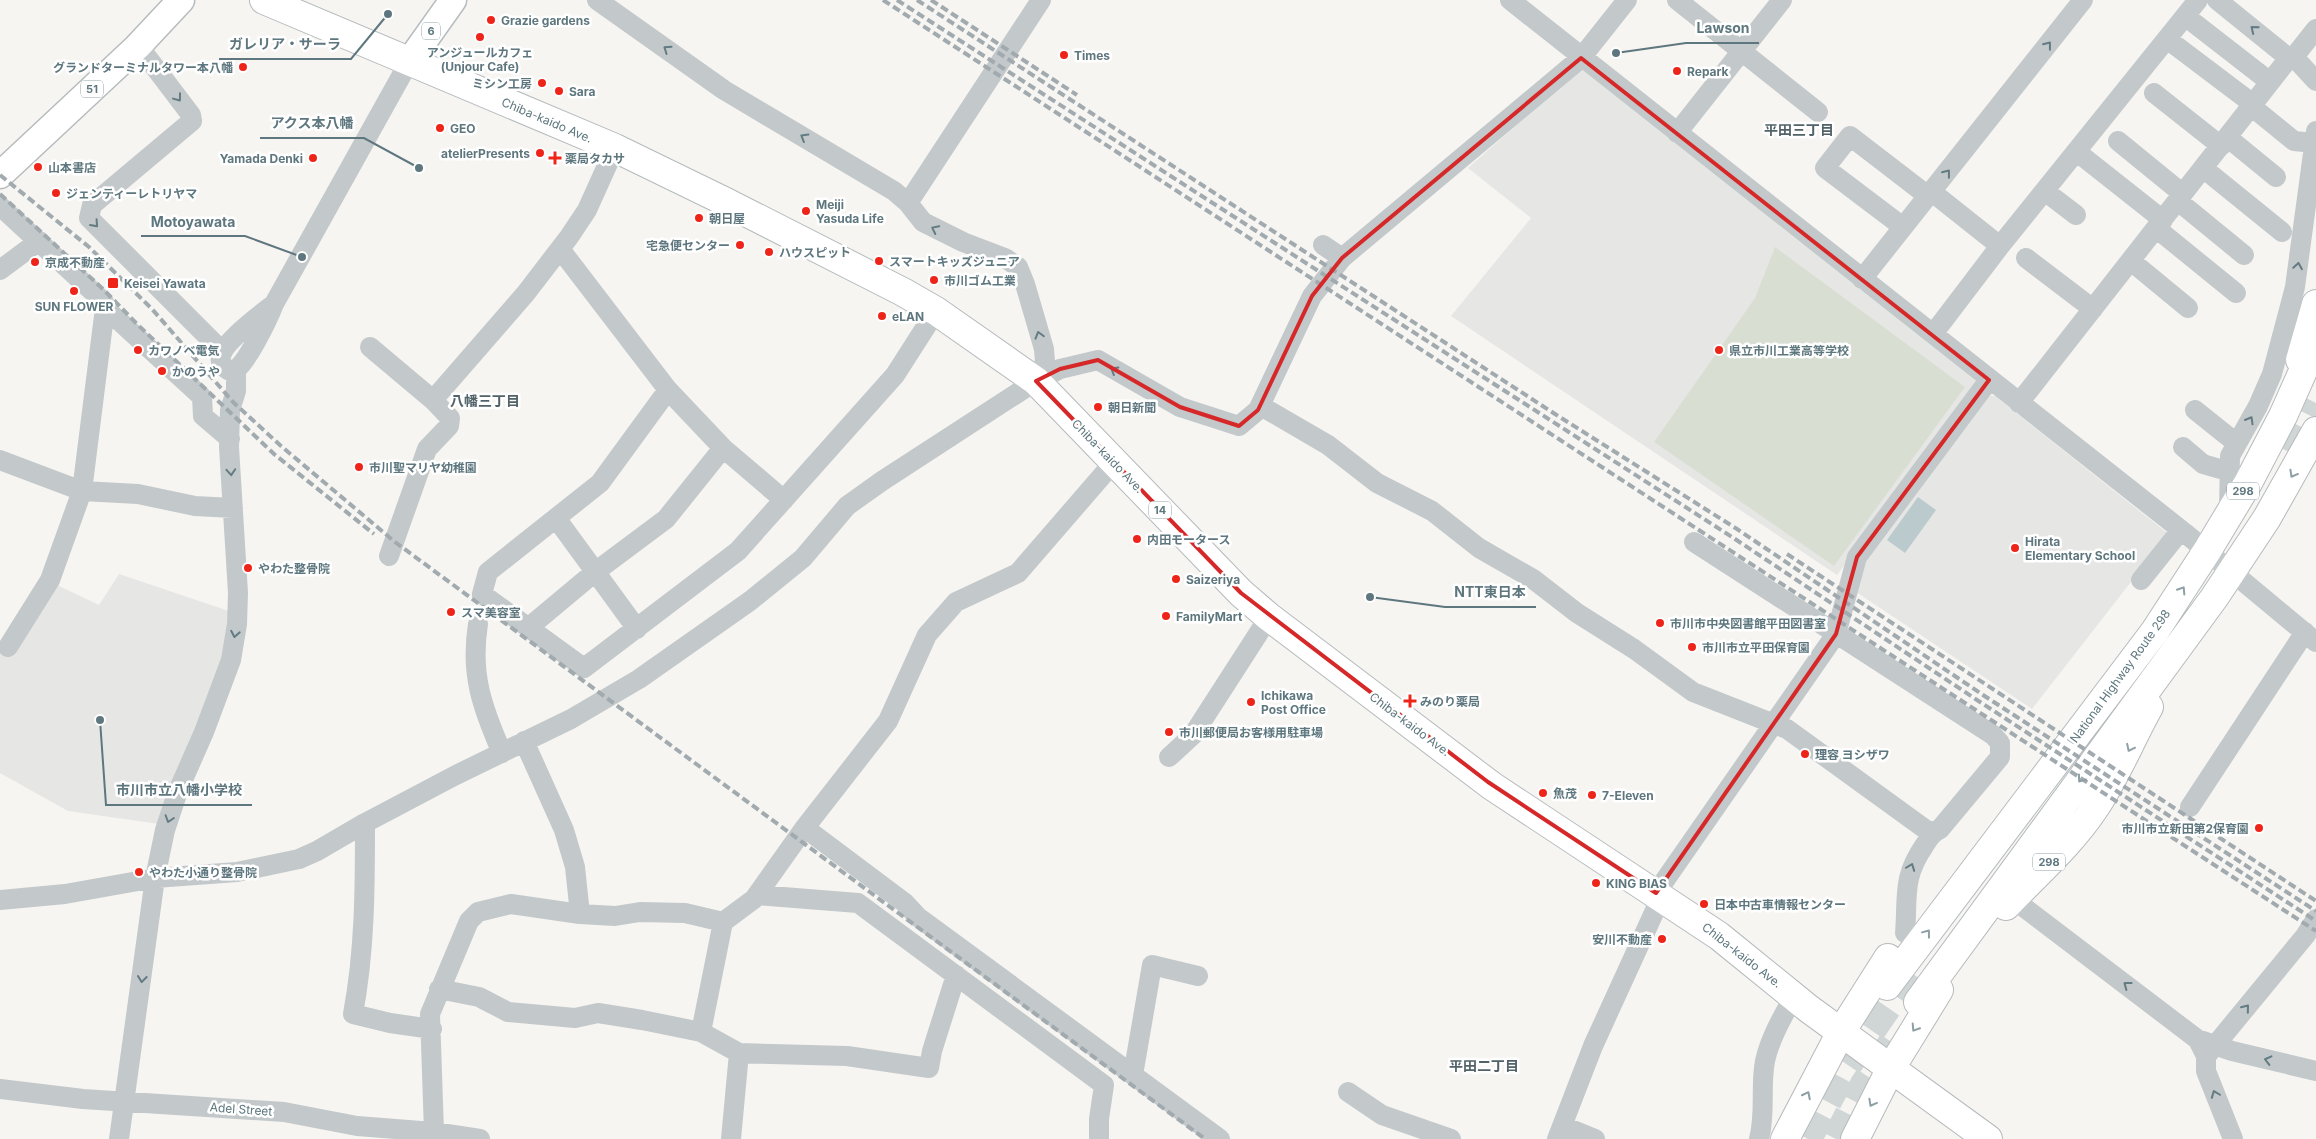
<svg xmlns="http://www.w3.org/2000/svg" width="2316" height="1139" font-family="Inter,'Noto Sans JP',sans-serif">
<rect width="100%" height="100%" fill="#f6f5f2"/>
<path fill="#e6e7e5" d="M1580,68L1980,384L1837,575L1451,316L1531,218L1468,168Z
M1988,395L1995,396L2166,532V537L2032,709L1856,592L1865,558Z
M119,574L232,612L222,667L159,824L68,811L0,773V653L3,648L53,583L99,605Z"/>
<path fill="#d9ded2" d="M1775,247L1965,387L1834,566L1654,442L1755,298Z"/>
<path fill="#bbcacc" d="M1918,497L1936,510L1905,553L1887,540Z"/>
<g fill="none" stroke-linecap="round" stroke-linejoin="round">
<path stroke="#d0d6d5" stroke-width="28" stroke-dasharray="28 14" stroke-linecap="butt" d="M2291,453L2316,403
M1808,1139L1844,1071L1914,969
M1836,1139L1864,1084L1893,1041"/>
<defs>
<path id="major" d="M409,62L453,0
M0,175L137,47L181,0"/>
<path id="highway" d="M264,0L615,148L724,201L903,292L936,311L1036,381L1241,593L1269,617L1492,786L1719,936L1809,1009L1988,1139
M2300,360L2316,304
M2006,906C2036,874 2070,845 2094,809C2116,777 2130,741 2149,707
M1887,986L2155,631L2207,551L2248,483L2283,416L2316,342
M1918,1002L2214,598L2267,518L2316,431
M1785,1139L1841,1032L1888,958
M1855,1139L1891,1068L1939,990"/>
</defs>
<use href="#major" stroke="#b6bcbe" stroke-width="29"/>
<use href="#highway" stroke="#b5babc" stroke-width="30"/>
<path stroke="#c3c8ca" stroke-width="20" d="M597,0L724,90L894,191L908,203L923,222L963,242L1005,258L1018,267L1025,284L1044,349L1045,362L1036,381
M1510,0L2185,533L2316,642
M1677,0L1818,112
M2217,0L2290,59
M2185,16L2270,82
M2167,39L2253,104
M138,45L191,115L192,121L92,205L89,218L222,351
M2293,56L2316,81
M2154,93L2221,146
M2251,106L2294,141L2314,143
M1677,133L1782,0
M2227,137L2276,177
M2118,141L2183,194
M2077,152L2163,220
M2203,168L2282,232
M1932,192L2000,246
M2046,192L2076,215
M2178,201L2244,255
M908,203L1041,0
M0,206L104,302L105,308L82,491L50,580L8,647
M1903,227L1825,168L1850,136L1928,196
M2156,228L2236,293
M1323,245L1342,258
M560,249L668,390L723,448L784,500
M2026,258L2093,309
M2131,261L2188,308
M0,270L39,241
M1862,279L2083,0
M274,304L409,62
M274,304C269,317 244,370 232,372C223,368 217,361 223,351C230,338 262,313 274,304Z
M105,308L202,397L203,416L230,439
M1933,334L2000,246L2198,0
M370,347L433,400L450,418L449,426L427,449L389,556
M668,390L600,483L488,572L482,594L584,668L738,551L895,375L936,311
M433,400L526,293L569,237L587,210L615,148
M2019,403L2285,63L2297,53L2316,29
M1261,406L1328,445L1377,483L1432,511L1479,548L1533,579L1577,613L1634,649L1693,692L1787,729L1925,829L1933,832
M2195,410L2230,438
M2183,447L2203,464L2220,469
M0,460L82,491L138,494L195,506L233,508
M2229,512L2230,456L2258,406L2272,374L2295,287L2316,131
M556,518L637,629
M1694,542L1993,735L2000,743V757L1940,829C1932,833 1929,838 1924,846C1902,878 1908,896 1905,933
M2141,580L2181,530
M478,624C470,674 482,707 502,753
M528,628L595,572L666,519L723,448
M524,741L564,830L575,867L580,914
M1169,757L1193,735L1269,617
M2190,807L2305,632
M365,823C365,887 365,950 353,1014L390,1023L432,1029
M805,828L905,903L918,917L1220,1139
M757,895L858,903L1104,1085L1099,1119V1139
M2013,899L2197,1039L2232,1051L2316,1071
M0,900L65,894L155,878L237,872L299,859L317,851L365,823L456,775L571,719L639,679L750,601L803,558L847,506L882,481L1036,381L1060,369L1098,360L1180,407L1239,426L1258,410L1312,296L1342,258L1581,58L1627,0
M439,989L479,997L508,1012L575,1018L598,1013L642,1020L701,1032L739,1053L731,1139
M701,1032L723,922L754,899L803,830L888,721L927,635L956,602L1018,573L1114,462
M2199,1042L2206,1056V1071L2233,1139
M739,1053L847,1056L929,1068L932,1051L956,975
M2208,1054L2305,936L2316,919
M1133,1075L1152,965L1198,976
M0,1089L83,1099L284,1112L357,1126L434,1132L480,1139
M1348,1092L1382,1115L1451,1139
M1563,1126L1595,1139
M434,1132L430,1014L469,921L478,912L511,904L580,914L615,916L640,912L685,913L723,922
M119,1139L155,878L165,830L178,791L204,732L231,660L237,624L238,593L229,447L230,410L236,391V372
M1557,1139L1593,1046L1657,906L1656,893L1836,634L1857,557L1989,380
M1759,1139C1766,1113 1760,1087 1765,1061C1770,1038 1783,1016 1794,996"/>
<use href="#major" stroke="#fff" stroke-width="26"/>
<use href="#highway" stroke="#fff" stroke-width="28"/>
<path stroke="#a1aaae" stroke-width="4" stroke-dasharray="8 4" stroke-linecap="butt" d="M883,0L2316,931
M897,0L1732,537L1977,700L2316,921
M917,0L1555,414L1737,529L1983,695L2316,911
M931,0L1077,95
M0,175L89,247L152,309L233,402L281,446L395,542L1205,1139
M0,194L104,290L136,323L274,454L374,534
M1787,554L2316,901"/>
</g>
<defs><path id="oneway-chevron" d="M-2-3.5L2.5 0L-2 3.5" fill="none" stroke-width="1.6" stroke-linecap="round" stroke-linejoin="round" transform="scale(1.25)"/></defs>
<g stroke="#637b83">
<use href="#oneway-chevron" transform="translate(2254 29) rotate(-141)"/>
<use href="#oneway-chevron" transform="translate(2048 45) rotate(-52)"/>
<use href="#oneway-chevron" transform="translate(667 49) rotate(-145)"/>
<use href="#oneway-chevron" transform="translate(178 98) rotate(53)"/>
<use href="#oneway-chevron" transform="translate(804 137) rotate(-149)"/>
<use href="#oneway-chevron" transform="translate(1947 173) rotate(-52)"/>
<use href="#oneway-chevron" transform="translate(95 224) rotate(48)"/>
<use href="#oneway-chevron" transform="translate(935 229) rotate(-154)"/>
<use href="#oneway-chevron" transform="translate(2298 266) rotate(-81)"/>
<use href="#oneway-chevron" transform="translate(1039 335) rotate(-106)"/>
<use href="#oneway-chevron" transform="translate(1114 370) rotate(-149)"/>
<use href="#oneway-chevron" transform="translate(2250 420) rotate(-60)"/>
<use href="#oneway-chevron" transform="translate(231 472) rotate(86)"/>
<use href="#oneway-chevron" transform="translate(235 634) rotate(100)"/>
<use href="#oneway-chevron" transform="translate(169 819) rotate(108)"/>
<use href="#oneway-chevron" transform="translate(1911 867) rotate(-69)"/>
<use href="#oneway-chevron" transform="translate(142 979) rotate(97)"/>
<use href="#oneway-chevron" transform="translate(2127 985) rotate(-143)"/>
<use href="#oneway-chevron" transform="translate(2246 1008) rotate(-51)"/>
<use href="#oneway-chevron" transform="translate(2268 1060) rotate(-166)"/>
<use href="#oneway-chevron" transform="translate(2215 1094) rotate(-111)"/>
</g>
<g stroke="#8ea0a5">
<use href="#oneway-chevron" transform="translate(2293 474) rotate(119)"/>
<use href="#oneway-chevron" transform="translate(2182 590) rotate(-57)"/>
<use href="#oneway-chevron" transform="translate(2130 748) rotate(116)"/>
<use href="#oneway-chevron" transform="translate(2081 779) rotate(126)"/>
<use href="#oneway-chevron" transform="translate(1927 933) rotate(-53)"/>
<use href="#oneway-chevron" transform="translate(1915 1028) rotate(123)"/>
<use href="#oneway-chevron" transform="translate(1807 1095) rotate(-63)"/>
<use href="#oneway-chevron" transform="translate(1872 1103) rotate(119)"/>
</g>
<path fill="none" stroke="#d62828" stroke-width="4" stroke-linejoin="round" d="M1581,58L1989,380L1857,557L1836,634L1656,893L1488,782L1241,593L1036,381L1060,369L1098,360L1180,407L1239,426L1258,410L1312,296L1342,258Z"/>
<g fill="#ef2419" stroke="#fff" stroke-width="2">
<circle cx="491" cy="20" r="5"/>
<circle cx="480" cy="37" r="5"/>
<circle cx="1064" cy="55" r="5"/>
<circle cx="243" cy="67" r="5"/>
<circle cx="1677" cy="71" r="5"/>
<circle cx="542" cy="83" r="5"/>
<circle cx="559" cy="91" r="5"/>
<circle cx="440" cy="128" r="5"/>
<circle cx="540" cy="153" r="5"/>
<circle cx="313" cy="158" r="5"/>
<path d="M552.5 150.5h5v5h5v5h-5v5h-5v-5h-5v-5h5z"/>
<circle cx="38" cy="167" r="5"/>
<circle cx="56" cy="193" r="5"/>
<circle cx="806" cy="211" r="5"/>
<circle cx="699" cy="218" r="5"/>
<circle cx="740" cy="245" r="5"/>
<circle cx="769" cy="252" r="5"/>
<circle cx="879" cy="261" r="5"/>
<circle cx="35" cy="262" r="5"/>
<circle cx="934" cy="280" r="5"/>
<rect x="107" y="277" width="12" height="12" rx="2.5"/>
<circle cx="74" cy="291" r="5"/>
<circle cx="882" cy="316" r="5"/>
<circle cx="138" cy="350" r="5"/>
<circle cx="1719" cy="350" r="5"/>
<circle cx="162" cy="371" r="5"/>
<circle cx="1098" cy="407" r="5"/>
<circle cx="359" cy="467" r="5"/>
<circle cx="1137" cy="539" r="5"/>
<circle cx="2015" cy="548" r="5"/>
<circle cx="248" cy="568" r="5"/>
<circle cx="1176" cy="579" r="5"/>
<circle cx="451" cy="612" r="5"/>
<circle cx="1166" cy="616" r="5"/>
<circle cx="1660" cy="623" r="5"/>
<circle cx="1692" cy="647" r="5"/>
<path d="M1407.5 693.5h5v5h5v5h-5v5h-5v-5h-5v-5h5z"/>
<circle cx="1251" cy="702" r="5"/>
<circle cx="1169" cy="732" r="5"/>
<circle cx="1805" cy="754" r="5"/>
<circle cx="1543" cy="793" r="5"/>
<circle cx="1592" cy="795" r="5"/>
<circle cx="2259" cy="828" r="5"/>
<circle cx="139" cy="872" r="5"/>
<circle cx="1596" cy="883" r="5"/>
<circle cx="1704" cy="904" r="5"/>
<circle cx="1662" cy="939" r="5"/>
</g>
<g text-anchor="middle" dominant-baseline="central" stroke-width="5" stroke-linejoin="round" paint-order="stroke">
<g fill="#fff" stroke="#8ea0a5" stroke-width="1">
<rect x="422" y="22.5" width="18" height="17" rx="4"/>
<rect x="81" y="80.5" width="22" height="17" rx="4"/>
<rect x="2227" y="482.5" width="32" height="17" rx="4"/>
<rect x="1149" y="501.5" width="22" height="17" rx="4"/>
<rect x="2033" y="853.5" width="32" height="17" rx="4"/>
</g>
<g font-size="11" font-weight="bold" fill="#5e777f">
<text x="431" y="31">6</text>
<text x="92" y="89">51</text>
<text x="2243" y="491">298</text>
<text x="1160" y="510">14</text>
<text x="2049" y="862">298</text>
</g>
<g font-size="12" font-weight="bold" fill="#5e777f" stroke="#fff" text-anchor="start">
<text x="501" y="20">Grazie gardens</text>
<text x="480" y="52" text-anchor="middle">アンジュールカフェ<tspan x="480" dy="14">(Unjour Cafe)</tspan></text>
<text x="1074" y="55">Times</text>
<text x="233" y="67" text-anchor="end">グランドターミナルタワー本八幡</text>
<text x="1687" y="71">Repark</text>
<text x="532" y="83" text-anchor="end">ミシン工房</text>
<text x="569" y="91">Sara</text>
<text x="450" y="128">GEO</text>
<text x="530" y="153" text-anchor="end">atelierPresents</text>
<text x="303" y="158" text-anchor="end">Yamada Denki</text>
<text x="565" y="158">薬局タカサ</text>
<text x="48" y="167">山本書店</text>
<text x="66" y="193">ジェンティーレトリヤマ</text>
<text x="816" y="204">Meiji<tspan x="816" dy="14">Yasuda Life</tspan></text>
<text x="709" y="218">朝日屋</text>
<text x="730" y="245" text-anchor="end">宅急便センター</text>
<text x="779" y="252">ハウスピット</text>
<text x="889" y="261">スマートキッズジュニア</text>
<text x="45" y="262">京成不動産</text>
<text x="944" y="280">市川ゴム工業</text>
<text x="124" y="283">Keisei Yawata</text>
<text x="74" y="306" text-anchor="middle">SUN FLOWER</text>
<text x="892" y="316">eLAN</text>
<text x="148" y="350">カワノベ電気</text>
<text x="1729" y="350">県立市川工業高等学校</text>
<text x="172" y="371">かのうや</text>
<text x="1108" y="407">朝日新聞</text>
<text x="369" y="467">市川聖マリヤ幼稚園</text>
<text x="1147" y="539">内田モータース</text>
<text x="2025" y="541">Hirata<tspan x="2025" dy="14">Elementary School</tspan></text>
<text x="258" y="568">やわた整骨院</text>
<text x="1186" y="579">Saizeriya</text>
<text x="461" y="612">スマ美容室</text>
<text x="1176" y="616">FamilyMart</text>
<text x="1670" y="623">市川市中央図書館平田図書室</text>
<text x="1702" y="647">市川市立平田保育園</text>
<text x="1261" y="695">Ichikawa<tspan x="1261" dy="14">Post Office</tspan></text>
<text x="1420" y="701">みのり薬局</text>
<text x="1179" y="732">市川郵便局お客様用駐車場</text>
<text x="1815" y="754">理容 ヨシザワ</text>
<text x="1553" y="793">魚茂</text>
<text x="1602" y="795">7-Eleven</text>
<text x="2249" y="828" text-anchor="end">市川市立新田第2保育園</text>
<text x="149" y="872">やわた小通り整骨院</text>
<text x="1606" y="883">KING BIAS</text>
<text x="1714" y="904">日本中古車情報センター</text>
<text x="1652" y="939" text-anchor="end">安川不動産</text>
</g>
<g font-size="12" fill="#5e777f" stroke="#fff">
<text transform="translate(547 120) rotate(23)">Chiba-kaido Ave.</text>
<text transform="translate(1108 456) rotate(46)">Chiba-kaido Ave.</text>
<text transform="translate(2120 676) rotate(-54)">National Highway Route 298</text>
<text transform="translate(1410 724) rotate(37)">Chiba-kaido Ave.</text>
<text transform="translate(1742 955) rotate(38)">Chiba-kaido Ave.</text>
<text transform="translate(241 1109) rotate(4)">Adel Street</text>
</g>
<g font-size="14" font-weight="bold" fill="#516369" stroke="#fff">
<text x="1799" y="129">平田三丁目</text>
<text x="485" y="400">八幡三丁目</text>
<text x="1484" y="1065">平田二丁目</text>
</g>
</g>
<path fill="none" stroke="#5e777f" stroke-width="2" d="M1616 53L1686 43H1759M388 14L351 59H219M419 168L364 138H260M302 257L245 236H141M1370 597L1445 607H1536M100 720L106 805H252"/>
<g fill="#5e777f" stroke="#fff" stroke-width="2">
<circle cx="1616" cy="53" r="5"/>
<circle cx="388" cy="14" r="5"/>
<circle cx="419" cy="168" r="5"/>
<circle cx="302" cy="257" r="5"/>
<circle cx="1370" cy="597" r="5"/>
<circle cx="100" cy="720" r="5"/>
</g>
<g font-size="14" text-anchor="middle" font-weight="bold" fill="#5e777f" stroke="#fff" stroke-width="5" stroke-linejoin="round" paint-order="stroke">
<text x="1723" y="33">Lawson</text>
<text x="285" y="49">ガレリア・サーラ</text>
<text x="312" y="128">アクス本八幡</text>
<text x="193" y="227">Motoyawata</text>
<text x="1490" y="597">NTT東日本</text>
<text x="179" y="795">市川市立八幡小学校</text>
</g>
</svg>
